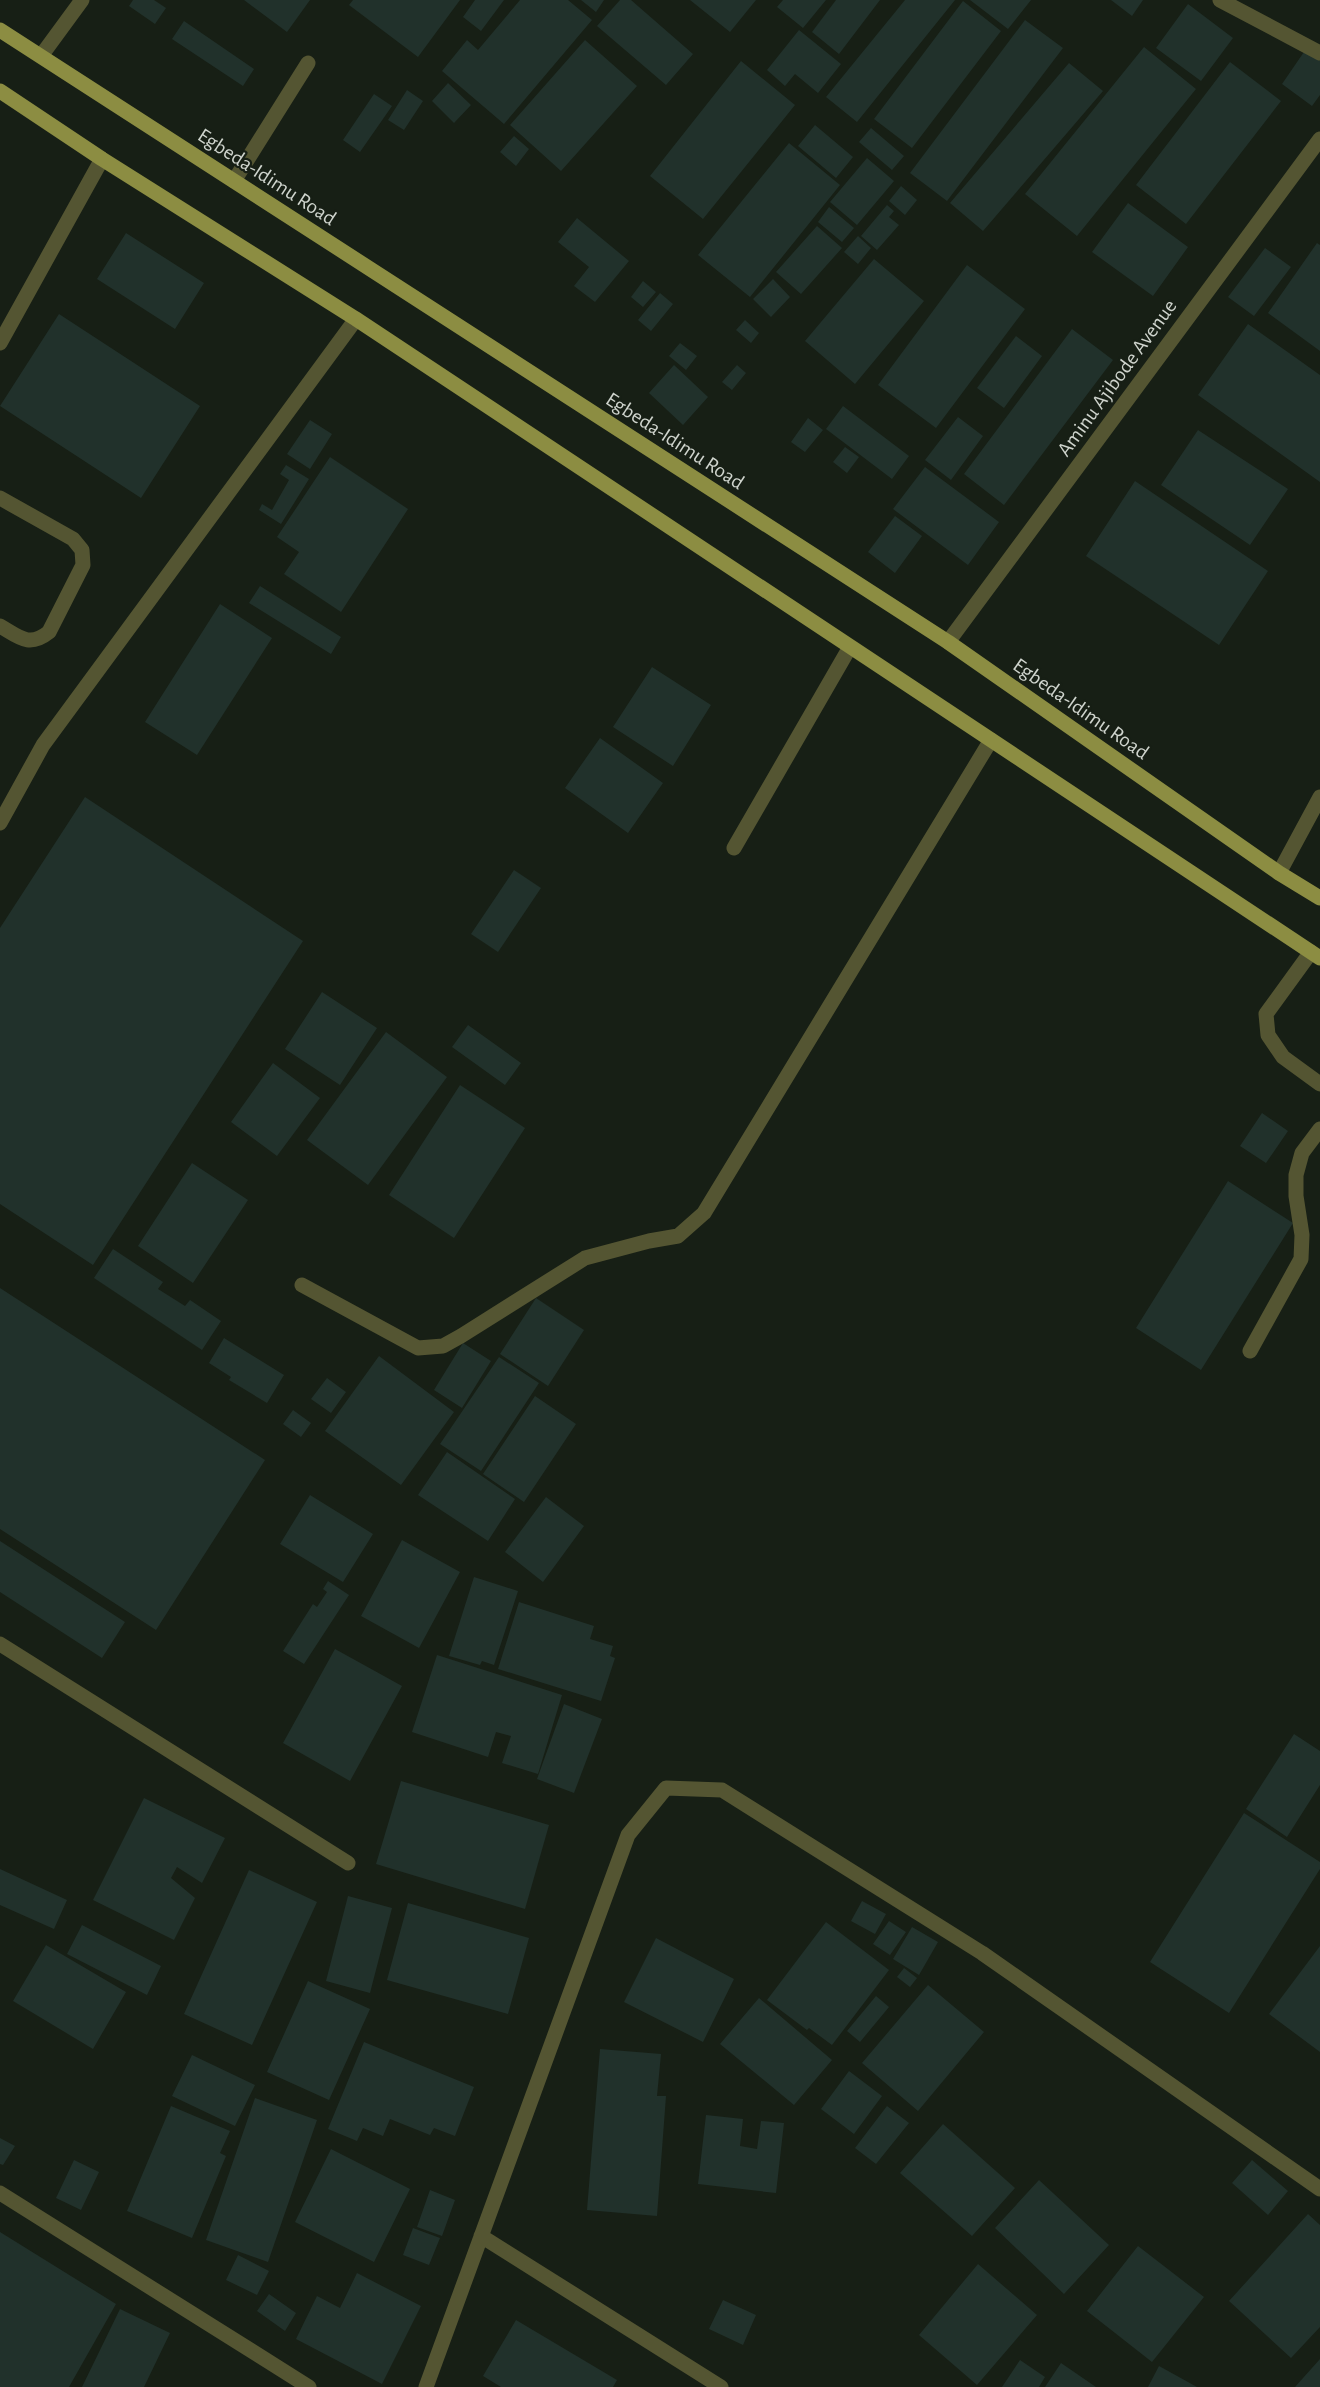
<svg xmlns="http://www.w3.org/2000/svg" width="1320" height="2387" font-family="'Alegreya Sans',sans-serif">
<rect width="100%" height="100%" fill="#171f15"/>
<path fill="#21312b" d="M133,0H154L166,8L155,24L129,6Z
M244,0H310L287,32Z
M353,0H460L418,57L349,5Z
M475,0H504L481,31L463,17Z
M520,0H568L592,20L504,124L442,71L467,40L478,50Z
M581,0H604L596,12Z
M620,0H631L693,54L666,85L597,26Z
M690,0H756L730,32Z
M783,0H826L803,28L777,7Z
M836,0H880L839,54L812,32Z
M905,0H955L857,122L826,97Z
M970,0H1031L1008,29Z
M1111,0H1143L1132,16Z
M963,1L1001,31L912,148L874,119Z
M1188,4L1233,38L1201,81L1156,48Z
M1025,20L1063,48L947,201L910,173Z
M184,21L254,69L243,86L172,39Z
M799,30L841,64L818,93L795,74L785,86L767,70Z
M585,40L637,86L561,171L510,125Z
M1144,47L1196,89L1077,236L1025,194Z
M1306,49L1320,59V95L1312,106L1282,84Z
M741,61L795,105L703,219L650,176Z
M1230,62L1281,101L1186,224L1136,185Z
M1069,63L1103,91L983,231L950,203Z
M448,83L471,105L454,123L432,101Z
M407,90L423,101L404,130L388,120Z
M374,94L392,106L360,152L343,140Z
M815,125L853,157L836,178L798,146Z
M871,128L904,156L892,170L859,142Z
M514,136L529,149L516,166L500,152Z
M789,143L840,185L750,297L698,255Z
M867,158L894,181L857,225L830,202Z
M901,186L917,200L905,215L889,201Z
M1128,203L1188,247L1153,296L1092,252Z
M887,205L894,211L889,217L899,225L877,250L861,236Z
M829,207L854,228L842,242L818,222Z
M577,218L629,261L595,302L574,286L589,267L558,242Z
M817,226L842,248L801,294L776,272Z
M126,233L204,283L175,329L97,279Z
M858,236L871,248L858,264L844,252Z
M1317,243L1320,245V351L1268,313Z
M1265,248L1291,267L1254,316L1228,297Z
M874,259L924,301L855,384L805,341Z
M967,265L1025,309L936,428L878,385Z
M773,279L790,297L771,317L753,299Z
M643,281L656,292L643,307L631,297Z
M660,293L673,304L651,331L638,320Z
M59,314L200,406L141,498L0,406Z
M745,320L759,333L751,343L736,330Z
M1248,324L1320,375V482L1198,395Z
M1072,329L1113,360L1004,505L964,474Z
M1016,336L1042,356L1004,408L977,388Z
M680,343L697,356L686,370L669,356Z
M674,365L708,397L683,425L649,393Z
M737,365L746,373L732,390L722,382Z
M843,406L909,456L892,479L826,429Z
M958,417L983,436L951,480L925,460Z
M808,418L823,430L805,452L791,442Z
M310,420L332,434L310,469L287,454Z
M1198,430L1288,489L1250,545L1161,485Z
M845,447L859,457L847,473L833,462Z
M330,457L408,509L341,612L284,574L299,552L277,537Z
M286,465L309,479L281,524L259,510L262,504L272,510L289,480L280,474Z
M925,467L999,522L968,565L893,509Z
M1135,481L1268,571L1219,645L1086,556Z
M895,516L922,536L895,573L868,552Z
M260,586L341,637L331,654L249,603Z
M220,604L272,638L197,755L145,722Z
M652,667L711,705L673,766L613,727Z
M600,738L663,783L628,833L565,788Z
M85,797L303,941L93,1265L0,1204V928Z
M514,870L541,888L498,952L471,934Z
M322,992L377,1028L340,1085L285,1049Z
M468,1025L521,1063L505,1085L452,1047Z
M386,1032L447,1077L368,1185L307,1140Z
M273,1063L320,1098L277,1156L231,1122Z
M460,1085L525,1128L454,1238L389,1195Z
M1262,1113L1288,1131L1266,1163L1240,1146Z
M192,1163L248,1200L193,1283L138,1246Z
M1228,1181L1293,1223L1201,1370L1136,1328Z
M113,1249L163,1282L158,1289L185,1306L190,1300L221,1321L202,1350L94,1278Z
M0,1288L265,1460L156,1630L0,1529Z
M536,1298L584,1330L548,1386L500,1354Z
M224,1338L284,1375L267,1403L229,1380L231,1377L209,1363Z
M463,1343L491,1361L462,1408L434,1390Z
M379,1356L454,1412L401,1485L325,1431Z
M499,1357L539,1383L481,1471L440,1444Z
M327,1378L346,1392L331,1413L311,1399Z
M535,1396L576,1424L524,1502L483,1474Z
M293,1410L311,1423L301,1437L283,1424Z
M447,1452L515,1499L488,1541L418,1495Z
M310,1495L373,1534L343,1582L280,1544Z
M546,1497L584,1526L543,1582L505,1552Z
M402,1540L460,1572L419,1648L361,1616Z
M0,1541L125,1622L102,1658L0,1592Z
M474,1577L518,1591L494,1665L482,1661L480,1665L449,1656Z
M328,1581L349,1595L304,1664L283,1651L313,1604L317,1607L327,1592L323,1589Z
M519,1602L594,1626L590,1639L613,1646L610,1656L615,1658L601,1701L498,1669Z
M335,1649L402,1686L350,1781L283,1743Z
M437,1655L562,1695L538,1774L502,1763L511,1736L496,1732L488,1757L412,1732Z
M564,1704L602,1719L574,1793L537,1779Z
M1294,1734L1320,1751V1785L1287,1837L1246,1809Z
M401,1781L549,1825L525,1909L376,1864Z
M144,1798L225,1838L202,1883L177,1867L171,1878L195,1898L174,1940L93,1900Z
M1244,1813L1320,1862V1869L1229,2013L1150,1962Z
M0,1869L67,1900L54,1929L0,1905Z
M249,1870L317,1902L252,2045L184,2014Z
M348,1896L392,1908L370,1993L326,1981Z
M862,1901L886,1914L875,1934L851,1921Z
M408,1903L529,1938L508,2014L387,1980Z
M889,1921L906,1932L890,1955L873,1944Z
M826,1922L889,1970L832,2045L809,2028L807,2030L767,2000Z
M82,1925L161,1966L147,1995L67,1954Z
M912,1927L938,1942L919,1975L893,1959Z
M656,1938L734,1979L703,2042L624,2002Z
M46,1945L126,1992L93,2049L13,2001Z
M1320,1946V2052L1269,2014Z
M904,1968L917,1978L910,1987L897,1977Z
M308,1981L370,2009L329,2100L267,2072Z
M928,1985L984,2032L918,2111L862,2063Z
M876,1996L889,2007L860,2042L847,2031Z
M759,1998L832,2060L794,2105L720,2044Z
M364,2042L474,2087L455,2136L434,2128L430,2135L390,2119L383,2136L363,2128L357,2141L328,2129Z
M600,2049L661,2054L657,2096H666L657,2216L587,2210Z
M192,2055L255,2085L235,2126L172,2096Z
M849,2071L882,2096L854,2134L821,2109Z
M255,2098L317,2120L268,2262L206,2240Z
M171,2106L230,2131L220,2153L226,2156L192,2238L127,2211Z
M887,2106L909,2123L876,2164L855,2148Z
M706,2115L743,2119L740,2146L757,2149L761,2121L784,2123L776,2193L698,2184Z
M943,2124L1015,2188L972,2236L900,2173Z
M0,2138L15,2146L3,2165L0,2164Z
M331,2149L410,2189L374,2262L295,2222Z
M74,2160L99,2172L81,2210L56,2198Z
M1252,2160L1288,2191L1268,2215L1232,2183Z
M1039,2180L1109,2245L1064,2294L995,2228Z
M430,2190L455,2200L442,2236L417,2227Z
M1308,2214L1320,2225V2327L1291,2358L1229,2301Z
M413,2228L440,2238L429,2265L403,2255Z
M0,2232L116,2304L69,2387H0Z
M1138,2246L1204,2297L1152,2362L1087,2311Z
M238,2255L269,2271L257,2295L226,2280Z
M978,2264L1037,2315L977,2385L919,2335Z
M357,2273L421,2306L382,2384L296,2339L317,2296L340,2308Z
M269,2294L296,2313L285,2331L257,2311Z
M723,2300L756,2315L743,2345L709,2329Z
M120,2309L170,2333L144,2387H82Z
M516,2320L617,2380L613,2387H501L483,2376Z
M1320,2359V2387H1295Z
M1020,2360L1045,2377L1039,2387H1002Z
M1061,2363L1096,2387H1045Z
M1159,2366L1197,2387H1148Z"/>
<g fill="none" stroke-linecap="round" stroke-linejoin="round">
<path stroke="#545532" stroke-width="15" d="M41,56L82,0
M234,181L308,63
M0,343L102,159
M0,498L73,539L82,550L83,565L49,632C29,648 19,637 0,626
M734,848L850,647
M1279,873L1320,797
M1311,952L1266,1014L1268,1035L1283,1057L1320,1084
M302,1285L418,1348L443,1346L461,1336L585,1258L649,1241L678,1236L704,1213L991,740
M1250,1351L1301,1259L1302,1235L1296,1196V1175L1302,1153L1320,1129"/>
<path stroke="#545532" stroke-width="15" d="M1220,0L1320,53
M948,642L1320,139
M0,823L43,745L356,319
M0,1644L348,1863
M0,2193L309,2387
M481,2236L721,2387
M426,2387L628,1835L666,1788L722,1790L982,1953L1320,2189"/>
<path stroke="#8c8d42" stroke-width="15" d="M0,30L948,642L1279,873L1320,898
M0,91L102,159L356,319L1320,958"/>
</g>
<g text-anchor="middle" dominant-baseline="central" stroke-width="4.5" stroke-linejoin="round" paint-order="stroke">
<g font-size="21" fill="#cfd4cd" stroke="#171f15">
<text transform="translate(267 177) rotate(33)">Egbeda-Idimu Road</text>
<text transform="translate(1117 378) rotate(-54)">Aminu Ajibode Avenue</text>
<text transform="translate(675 441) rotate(33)">Egbeda-Idimu Road</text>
<text transform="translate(1081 709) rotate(35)">Egbeda-Idimu Road</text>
</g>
</g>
</svg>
